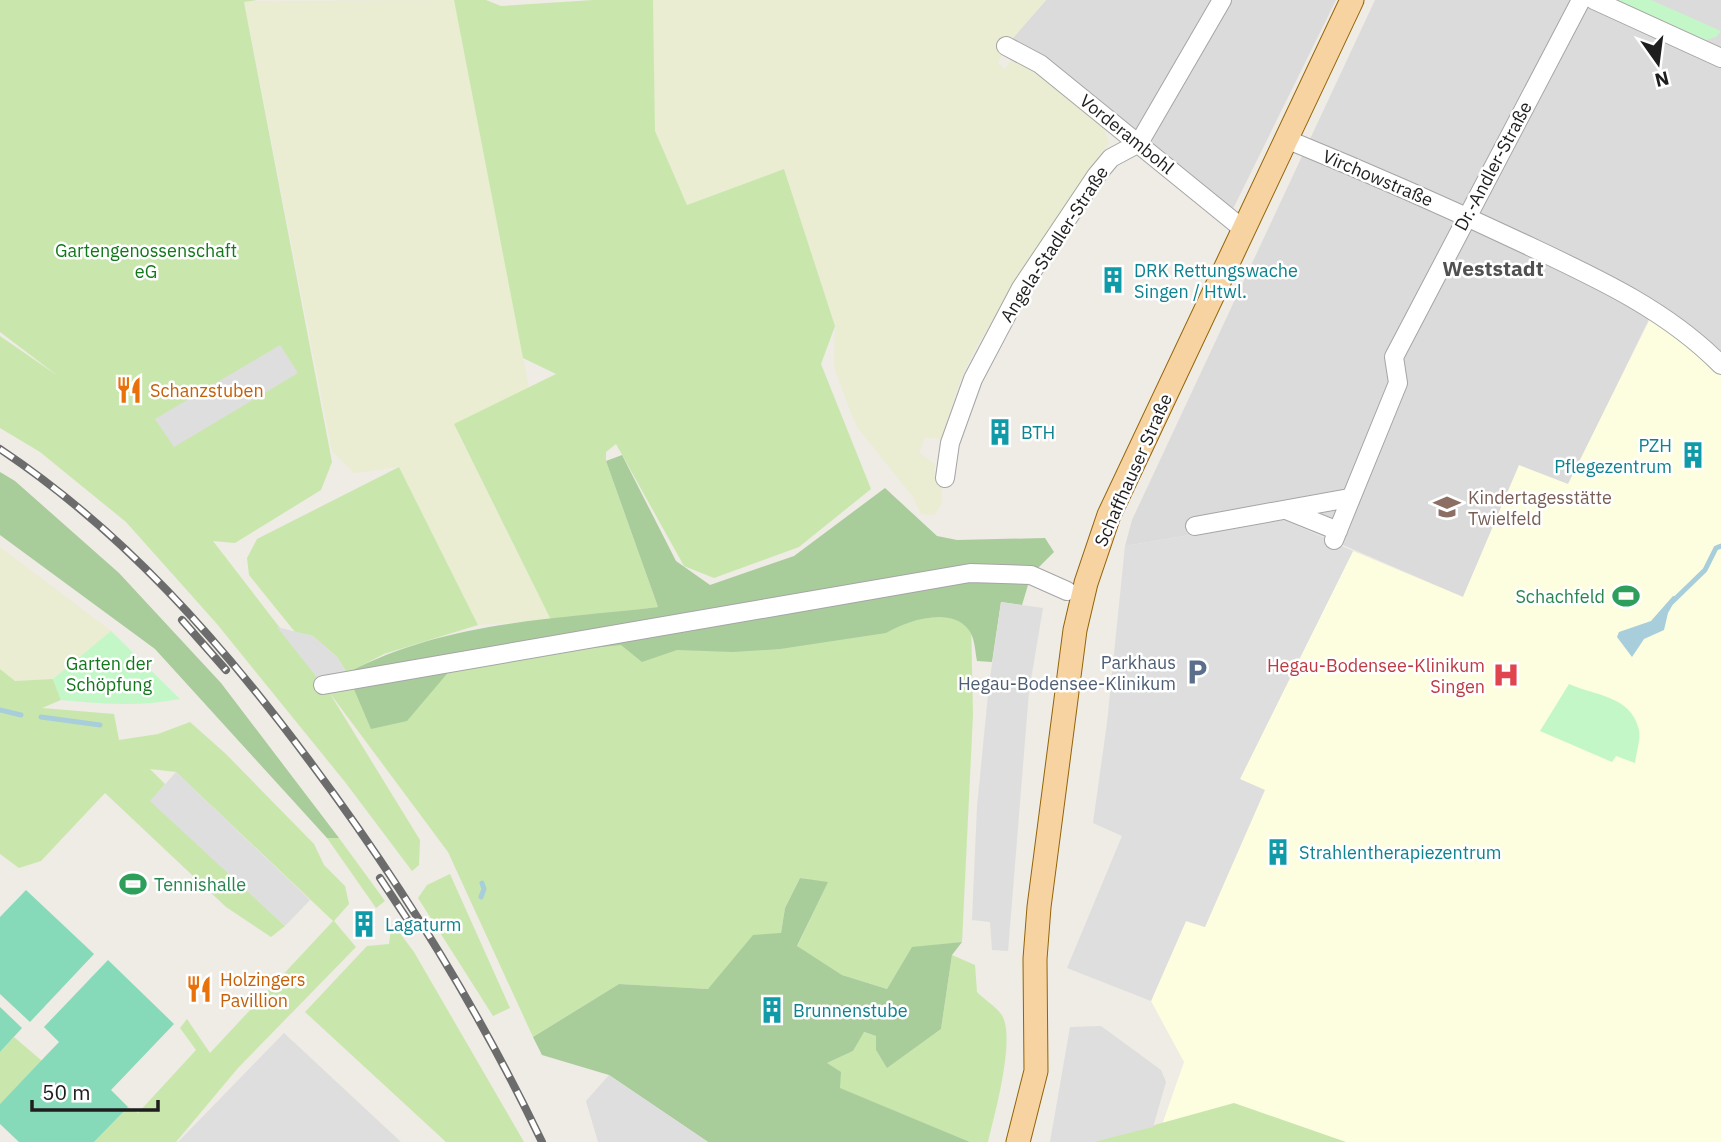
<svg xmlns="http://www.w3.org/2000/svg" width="1721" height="1142" font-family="'IBM Plex Sans',sans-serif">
<rect width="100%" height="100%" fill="#efebe5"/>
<path fill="#dcdbdb" d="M1046,0H1336L1228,219L1006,46Z
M1375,0H1721V365L1653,311L1568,485L1519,466L1463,597L1283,519L1125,546L1132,520Z"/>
<path fill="#fdfddf" d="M1654,311L1721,365V1142H1212L1163,1122L1184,1062L1151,1001L1186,921L1205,927L1264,790L1239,780L1353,551L1463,597L1519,465L1568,484Z"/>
<path fill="#eaedd1" d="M454,0L529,388L454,425L551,620L478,625L399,467L354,473L332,451L244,1Z
M653,0H1046L1006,46L998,63L1005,69L1013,58L1050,82L1102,125L1109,143L1028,262L975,349L960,381L941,439L925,437L919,453L935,464L934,476L943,477L941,505L934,515L921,514L913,497L858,428L851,413L834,367L835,326L784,169L687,205L655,131Z
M0,547L111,631L53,679L15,681L0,669Z"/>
<path fill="#c9e7ad" d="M0,0H257L244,2L332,462L321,490L235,543L213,541L324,685L970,573L973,715L962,942L912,948L887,989L842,975L797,947L827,883L800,878L785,908L781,933L708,989L619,984L533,1037L448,852L329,692L420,840L419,865L412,871L345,782L217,624L126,522L40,452L0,428V336L58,376L0,332Z
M454,0H486L501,6L593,0H653L655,131L687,205L784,169L835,326L821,364L871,489L799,547L714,578L684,566L616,444L606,452V461L658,607L551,620L454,424L556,374L523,358Z
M399,467L478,625L384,654L347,673L337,657L313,636L295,632L249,575L247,558L257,539Z
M0,669L15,681L53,679L61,700L42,708L114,714L119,740L158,734L190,722L226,754L314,844L324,865L345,886L349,904L334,921L356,947L238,1068L176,1142H94L128,1107L138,1113L196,1050L180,1028L187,1019L210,1053L333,921L176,772L150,769L165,784L151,801L285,926L271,937L226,907L105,793L41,861L19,868L0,854Z
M327,838H339L385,901L376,908Z
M450,874L510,1008L493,1016L418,898L427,885Z
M391,929L399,932L414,952L524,1142H446L305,1012L367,946L389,944Z
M952,955L975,965L977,992C984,999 995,1006 1001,1014C1017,1035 994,1117 988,1142H970L839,1088L827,1063L853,1051L863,1032L876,1036V1050L887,1067L941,1029Z
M14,1037L42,1061L0,1104V1052Z
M1234,1103L1346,1142H1093Z"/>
<path fill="#a9cc9b" d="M622,455L676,561L710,585L794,556L885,488L937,536L957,540L1045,538L1054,552L1031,575L1022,605L1001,602L992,662L977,661C975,651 975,637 968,629C950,606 906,621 886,633L780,649L733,652L677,650L642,662L621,645L457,662L407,721L371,729L347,673C445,621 550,620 658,607L606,461Z
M0,472L15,481L119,573L221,683L339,838H327L155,649L0,535Z
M800,878L828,882L797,946L842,975L887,989L912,947L962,942L952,955L941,1029L887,1068L876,1050V1036L864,1032L853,1051L827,1063L841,1072L840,1088L970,1142H708L609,1075L542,1055L533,1037L619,984L708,989L753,935L781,933L785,908Z"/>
<path fill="#c3f7c8" d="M1609,0H1651L1721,31L1716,37L1703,41Z
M111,631L180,699C139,707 102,704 61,700L53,679Z
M1569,684C1595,696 1631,695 1639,730C1641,739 1636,754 1635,763L1616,756L1612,762L1540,731Z"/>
<path fill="#86daba" d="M26,890L94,954L30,1022L0,994V917Z
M108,960L174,1024L111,1090L128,1107L94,1142H19L0,1124V1104L59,1042L44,1027Z
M0,1007L22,1028L0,1052Z"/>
<path fill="#dedede" d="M280,345L298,373L174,447L155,419Z
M1283,519L1353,551L1240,779L1265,790L1205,927L1186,921L1151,1001L1067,968L1122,836L1093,823L1107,723L1125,546Z
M1001,602L1043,608L1029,691L1008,951L992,950L990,922L972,920L977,807L989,685Z
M277,627L313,636L337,657L351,680L323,685Z
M176,772L310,900L285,926L150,801Z
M1101,1026L1161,1070L1166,1082L1153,1127L1093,1142H1050L1070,1027Z
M284,1033L401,1142H178Z
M609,1075L708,1142H598L586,1101Z"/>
<path fill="#a7ceda" d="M1673,596L1677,597L1668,613L1664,630L1644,639L1632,657L1617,637L1619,632L1651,621Z"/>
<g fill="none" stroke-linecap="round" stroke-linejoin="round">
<path stroke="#a7ceda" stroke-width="5" d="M1672,602L1705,570L1716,548L1721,546
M0,710L21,715
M41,717L100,725
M481,897L484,889L482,883"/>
<defs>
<path id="minor" d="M1594,0L1721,58
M1006,46L1040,64L1243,229
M1286,139C1369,173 1451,209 1531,247C1599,279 1668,311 1721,365
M1139,143L1222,0
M945,478L950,443L973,379L1021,288L1096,176L1111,158L1139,143
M1286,510L1338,531
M1195,526L1349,498
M1334,540L1398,383L1394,357L1581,0
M323,685L970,573L1031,575L1067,591"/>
<path id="major" d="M1018,1142L1036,1071L1035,959L1039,907L1075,630L1086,583L1109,515L1352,0"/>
</defs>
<use href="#minor" stroke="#a5a5a5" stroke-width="20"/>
<use href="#major" stroke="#916407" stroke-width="25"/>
<use href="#minor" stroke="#fff" stroke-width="18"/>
<use href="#major" stroke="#f7d3a1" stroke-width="23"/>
<defs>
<path id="rail" d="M0,449C123,531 220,641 308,759C398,879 477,1006 542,1142
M182,620L226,670
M380,878L413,928"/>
</defs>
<use href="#rail" stroke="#6c6c6c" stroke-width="8"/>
<use href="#rail" stroke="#fff" stroke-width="5" stroke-dasharray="16" stroke-linecap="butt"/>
</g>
<defs>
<symbol id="building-bare" viewBox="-9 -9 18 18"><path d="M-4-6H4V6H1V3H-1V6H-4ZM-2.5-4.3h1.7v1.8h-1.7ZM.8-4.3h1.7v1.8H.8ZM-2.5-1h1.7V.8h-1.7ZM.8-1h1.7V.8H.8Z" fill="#0f9aa8" stroke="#fff" stroke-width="2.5" paint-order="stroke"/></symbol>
<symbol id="restaurant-bare" viewBox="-9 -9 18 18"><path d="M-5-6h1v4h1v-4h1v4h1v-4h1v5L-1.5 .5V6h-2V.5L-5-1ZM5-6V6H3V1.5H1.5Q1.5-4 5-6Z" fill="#e8710a" stroke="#fff" stroke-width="2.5" paint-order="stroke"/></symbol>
<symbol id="school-bare" viewBox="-9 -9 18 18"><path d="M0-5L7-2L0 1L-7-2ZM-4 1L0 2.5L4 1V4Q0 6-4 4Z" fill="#8d6e63" stroke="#fff" stroke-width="2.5" paint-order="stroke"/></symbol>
<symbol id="stadium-bare" viewBox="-9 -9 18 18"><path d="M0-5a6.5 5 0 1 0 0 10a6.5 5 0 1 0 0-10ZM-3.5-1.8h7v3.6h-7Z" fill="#2e9e5b" stroke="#fff" stroke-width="2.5" paint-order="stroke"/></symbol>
<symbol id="parking-bare" viewBox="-9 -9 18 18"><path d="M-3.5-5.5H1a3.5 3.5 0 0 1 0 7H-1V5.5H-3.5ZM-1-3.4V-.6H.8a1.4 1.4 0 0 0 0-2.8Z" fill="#5c6f8a" stroke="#fff" stroke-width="2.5" paint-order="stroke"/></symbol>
<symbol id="hospital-bare" viewBox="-9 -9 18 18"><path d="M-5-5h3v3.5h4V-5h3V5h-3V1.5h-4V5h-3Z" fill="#e0444e" stroke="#fff" stroke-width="2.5" paint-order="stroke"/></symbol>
</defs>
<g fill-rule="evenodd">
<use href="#building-bare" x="1094" y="261" width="38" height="38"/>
<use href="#restaurant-bare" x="110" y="371" width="38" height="38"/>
<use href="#building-bare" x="981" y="413" width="38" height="38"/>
<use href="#building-bare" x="1674" y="436" width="38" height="38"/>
<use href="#school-bare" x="1428" y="488" width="38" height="38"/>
<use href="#stadium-bare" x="1607" y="577" width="38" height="38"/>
<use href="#parking-bare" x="1178" y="653" width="38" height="38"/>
<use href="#hospital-bare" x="1487" y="656" width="38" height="38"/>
<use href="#building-bare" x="1259" y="833" width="38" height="38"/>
<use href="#stadium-bare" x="114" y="865" width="38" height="38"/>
<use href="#building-bare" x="345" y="905" width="38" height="38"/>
<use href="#restaurant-bare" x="180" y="970" width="38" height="38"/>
<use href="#building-bare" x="753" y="991" width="38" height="38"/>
</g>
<g text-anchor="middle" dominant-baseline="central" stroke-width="5" stroke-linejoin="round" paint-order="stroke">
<g font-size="18" fill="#1e1e1e" stroke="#fff">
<text transform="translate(1127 134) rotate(39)">Vorderambohl</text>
<text transform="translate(1493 166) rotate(-62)">Dr.-Andler-Straße</text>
<text transform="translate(1378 178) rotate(23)">Virchowstraße</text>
<text transform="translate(1054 244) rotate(-57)">Angela-Stadler-Straße</text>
<text transform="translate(1133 470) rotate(-66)">Schaffhauser Straße</text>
</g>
<g font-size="18" fill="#11781a" stroke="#fff">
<text x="146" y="250">Gartengenossenschaft<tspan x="146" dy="21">eG</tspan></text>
<text x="109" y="663">Garten der<tspan x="109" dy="21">Schöpfung</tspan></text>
</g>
<g font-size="18" fill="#0d838f" stroke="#fff" text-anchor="start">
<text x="1134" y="270">DRK Rettungswache<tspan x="1134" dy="21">Singen / Htwl.</tspan></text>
<text x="1021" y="432">BTH</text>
<text x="1672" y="445" text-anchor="end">PZH<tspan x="1672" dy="21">Pflegezentrum</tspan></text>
<text x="1299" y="852">Strahlentherapiezentrum</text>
<text x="385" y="924">Lagaturm</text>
<text x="793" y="1010">Brunnenstube</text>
</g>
<g font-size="18" fill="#c56008" stroke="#fff" text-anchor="start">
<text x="150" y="390">Schanzstuben</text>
<text x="220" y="979">Holzingers<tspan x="220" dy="21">Pavillion</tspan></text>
</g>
<g font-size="18" fill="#785e54" stroke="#fff" text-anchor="start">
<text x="1468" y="497">Kindertagesstätte<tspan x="1468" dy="21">Twielfeld</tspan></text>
</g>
<g font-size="18" fill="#27864d" stroke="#fff" text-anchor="end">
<text x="1605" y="596">Schachfeld</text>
<text x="154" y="884" text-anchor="start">Tennishalle</text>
</g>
<g font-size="18" fill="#4e5e75" stroke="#fff" text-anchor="end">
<text x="1176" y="662">Parkhaus<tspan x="1176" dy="21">Hegau-Bodensee-Klinikum</tspan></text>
</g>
<g font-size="18" fill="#be3a42" stroke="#fff" text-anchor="end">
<text x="1485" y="665">Hegau-Bodensee-Klinikum<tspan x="1485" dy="21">Singen</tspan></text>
</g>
<g font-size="21" font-weight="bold" fill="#515151" stroke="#fff">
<text x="1493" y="268">Weststadt</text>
</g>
</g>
<g transform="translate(1658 63) rotate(166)" stroke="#ffffff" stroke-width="5" paint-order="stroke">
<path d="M0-5L12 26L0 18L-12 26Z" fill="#1e1e1e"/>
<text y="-10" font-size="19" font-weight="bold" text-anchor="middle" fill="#1e1e1e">N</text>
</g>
<path d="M32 1100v10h126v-10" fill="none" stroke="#1e1e1e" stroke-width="3.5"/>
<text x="42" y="1100" font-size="21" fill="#1e1e1e" stroke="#ffffff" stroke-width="5" paint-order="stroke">50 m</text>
</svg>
